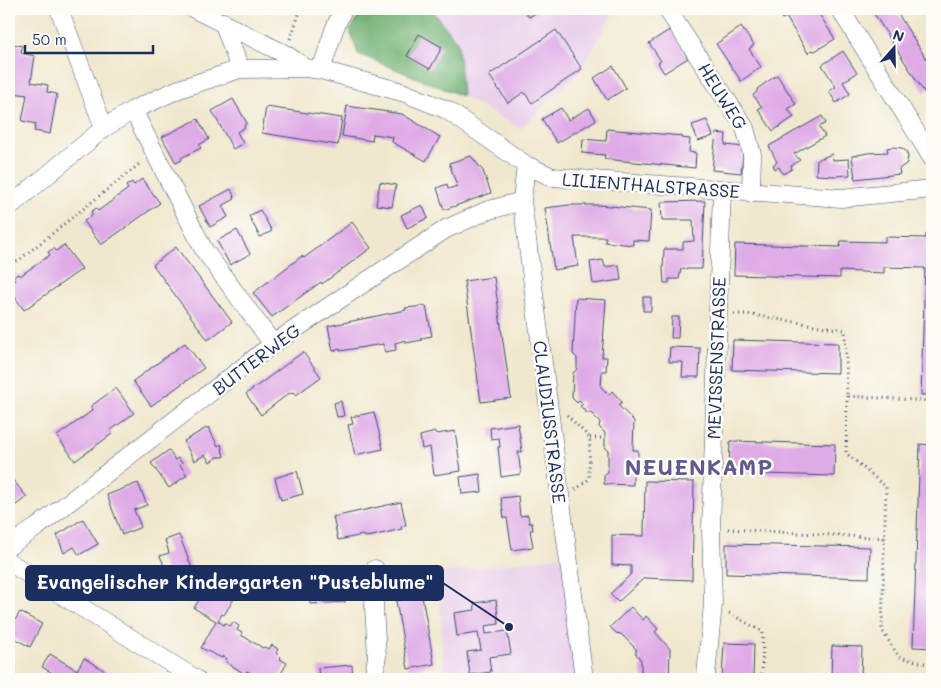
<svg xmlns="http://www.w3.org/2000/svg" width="941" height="688" font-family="Mali,sans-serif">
<rect width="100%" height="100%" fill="#fdfcf7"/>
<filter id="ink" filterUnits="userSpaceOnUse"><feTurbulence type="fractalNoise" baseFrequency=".02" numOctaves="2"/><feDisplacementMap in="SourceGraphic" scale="10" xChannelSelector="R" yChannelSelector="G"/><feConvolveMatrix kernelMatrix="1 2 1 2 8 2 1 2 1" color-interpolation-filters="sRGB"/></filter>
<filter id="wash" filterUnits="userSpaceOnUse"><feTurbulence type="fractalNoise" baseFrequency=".0096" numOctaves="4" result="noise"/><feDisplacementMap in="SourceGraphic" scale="20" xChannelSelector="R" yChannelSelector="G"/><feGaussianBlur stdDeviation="1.12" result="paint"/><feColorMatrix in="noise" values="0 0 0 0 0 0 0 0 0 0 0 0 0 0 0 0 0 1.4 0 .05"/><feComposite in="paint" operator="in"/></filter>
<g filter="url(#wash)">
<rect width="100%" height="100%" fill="#f0e8ce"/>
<path fill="#ead1ec" d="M431,9H615L582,69L520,129L462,96L458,43Z
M567,555L584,679H445L438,574Z"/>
<path fill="#73b274" stroke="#477069" d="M363,9H431L458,43L462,96L358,54L350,31Z"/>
<g id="blocks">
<path fill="#dfabe7" d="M523,9H542L529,17Z
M776,9H816L835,39L815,51L811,50L808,53L786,17L782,19Z
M871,9H895L932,68V87L924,92Z
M9,16L13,17L10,34H9Z
M741,27L754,45L749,49L761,67L741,81L716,44Z
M671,29L688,58L664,73L658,63L661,61L649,43Z
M556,30L582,69L532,103L524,92L508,103L489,75Z
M419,34L442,47L430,69L407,56Z
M9,43L22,46L21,53L35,56L31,82L48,85L47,92L57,94L50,134L34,131L36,124L22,121L27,95L13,93L14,86L9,85Z
M843,51L857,73L843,82L850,94L836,103L829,91L836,87L822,65Z
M613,66L626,88L607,100L594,78Z
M777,75L796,104L788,109L794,117L773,131L758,109L762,107L753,95L757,92V89Z
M233,99L247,123L244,125L245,127L237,132L243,143L233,149L212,111Z
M347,106L402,114L440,137L426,161L392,142L393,137L373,134L372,141L342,136Z
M266,107L342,118L338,145L262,133Z
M561,108L568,120L589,108L596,120L557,143L542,119Z
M822,116L826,123L819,127L825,136L794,154L800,160L791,166L792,169L783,174L779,167L775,169L773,165L777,162L769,146Z
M198,119L209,139L199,145L201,148L181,158L182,160L176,163L162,137Z
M707,120L713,136L698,141L692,125Z
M607,129L682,136V138L690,139L689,152L696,153L695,168L604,159L605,155L582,153L583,139L606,141Z
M716,133L726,134L725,145L744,147L741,173L712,170Z
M892,147L902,148L906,151L908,156L907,163L899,169L900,174L855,179L852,156L868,153L888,152L887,148Z
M832,154L833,160L849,159L850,175L834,176L816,175L817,160Z
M471,156L483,171L491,193L444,210L437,188L447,184L448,189L457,186L449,163Z
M142,179L160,203L101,245L84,221L93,215L91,212L96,208L98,211L128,189L126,186L132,182L134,185Z
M380,182L396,185L392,207L376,205Z
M231,189L235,199L222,206L228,217L210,227L199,206Z
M705,201L702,269H681L679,279H669V283H664L663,269L664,249H683V242L694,241L693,220H662L661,202Z
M422,205L428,218L407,228L401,215Z
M569,205H600L651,210L649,241L633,240V245L605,242L606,237H574L578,266L554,270L545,208Z
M260,210L272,231L260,237L249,216Z
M352,222L371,248L322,284L321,282L272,317L253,293L302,256L304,258Z
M237,230L250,254L230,265L217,241Z
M926,234H932V395H921L925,268L884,267V273L840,271V278L734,275L735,244L840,247L841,241L885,242V237L926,238Z
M64,245L82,269L24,310L9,289V284L15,280L13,277L18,274L20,276L50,255L48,252L54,248L56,251Z
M176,247L232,322L208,340L153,265Z
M603,260L605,267L619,265L621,280L593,284L590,262Z
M494,277L511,398L481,402L464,281Z
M643,297H651V311H643Z
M576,298L606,300L602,357H607L606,371H602L601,387L609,395L612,391L622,402L618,405L634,421L633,450H638V468H633V485L604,484V475L608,472V450L605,447V433L599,427L600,422L591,413H587L580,406L583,404L579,400L577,403L572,398L573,373L577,369V358L573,354Z
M426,306L432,336L421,338L422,340L406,343V340L395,343L396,350L385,352L383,344L340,351V349L333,351L328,326L406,310L405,308Z
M672,317H679L678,338H671Z
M733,340L838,343V373L732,370Z
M185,343L204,368L151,406L133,381Z
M670,347L700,348L699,377H682L683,362H669Z
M303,352L321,377L296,395L293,392L288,394L261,415L246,394Z
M116,388L134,413L110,431L112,434L75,461L57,436L93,410L91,406Z
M341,401L344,416L337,417L334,403Z
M374,412L383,449L355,455L348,425L353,424L351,417Z
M518,424L522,452H518L521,474L501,477L498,447H500L499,438L491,439L490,428Z
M208,427L218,446L221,444L224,457H218L210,462L205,455L194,461L184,441Z
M455,431L461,471L434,475L430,447L422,449L420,436L435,432L437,434Z
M730,441L835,444L834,476L729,473Z
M920,444L932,445V648L913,647Z
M169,450L175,460L178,458L182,463L180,465L187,475L169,488L151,463Z
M297,471L303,494L281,500L275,478Z
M480,474L482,492L462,494L460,477Z
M9,475L27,497L9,510Z
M645,481L694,482L692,580L644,578L618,602L610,594L631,574V566L612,565V535L644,536Z
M138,483L147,505L134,510L141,527L122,535L107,495Z
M518,496L520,516L528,515L529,523H532L533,530H530L533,547L512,550L507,518H504L501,498Z
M401,502L406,525L401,526L402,529L372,536L364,537L363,535L338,540L333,517Z
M83,519L98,544L79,555L74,547L64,553L57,535Z
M179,535L192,568L169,577L160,556L169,553L165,540Z
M726,544L870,547L869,578L726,574Z
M343,574L345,602L310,604L309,576Z
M213,576L237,590L232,598L234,599L224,615L222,614L218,621L224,625L225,623L230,626L233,622L239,626L237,630L242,633L241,635L263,648L264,647L269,649L272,645L278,649L276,653L281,657L280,659L287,663L278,679H257L251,676L252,674L247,671L245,674L226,662L227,659L223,656L222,658L201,648L216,621L194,608L200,598L198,596Z
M422,596L434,664L408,669L396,601Z
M496,600L499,624L485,626L486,634L507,631L511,654L489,657L491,672L470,675L467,652L481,650L478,633L457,636L454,613L475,610L474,603Z
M631,607L643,620L646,616L658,629L655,632L670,649L669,679H644L641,674V660L636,654V649L621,634L616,633L610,627Z
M20,612L42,624L30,647L9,635V630Z
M724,643L754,644L753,679H722Z
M832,646L862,647L861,679H831Z
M50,654L77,670L84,658L118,679H63L42,667Z
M352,665L353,679H319L318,668Z"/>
</g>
</g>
<g filter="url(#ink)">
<use href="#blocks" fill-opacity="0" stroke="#3b4b6f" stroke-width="1"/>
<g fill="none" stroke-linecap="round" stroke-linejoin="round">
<defs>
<path id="minor" d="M59,9L104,128
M194,9L285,54L306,68
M667,9L745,128L752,154L751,193
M840,9L932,158
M223,22L240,69
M321,70L334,30L343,9
M133,110L204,250L273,344
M526,165L522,201L584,679
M9,207L104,128L133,110L179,89L240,69L306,68L321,70L402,92L447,110L526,165L552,177L841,198L932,189
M9,546L37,527L273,344L358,287L446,229L486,211L522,201
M9,562L196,679
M706,675L713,604L711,528L722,190
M373,679L377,656L374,607L375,569"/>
</defs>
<use href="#minor" stroke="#3b4b6f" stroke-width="19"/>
<path stroke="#3b4b6f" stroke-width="3" stroke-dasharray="1 4" stroke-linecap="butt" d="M290,39L301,9
M9,268L142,162
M734,314H746L845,330L847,396L932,401
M847,396L846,453L886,487L882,630L899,657L932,665
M567,415L590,438L589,479L575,490
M590,438H603
M728,529L885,538
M729,613L763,632L762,679"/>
<use href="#minor" stroke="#fff" stroke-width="18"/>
</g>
</g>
<g text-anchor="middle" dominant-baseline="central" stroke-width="5" stroke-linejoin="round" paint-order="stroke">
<g font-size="18" fill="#1b2f5e" stroke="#fdfcf7">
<text transform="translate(723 96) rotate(58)">HEUWEG</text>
<text transform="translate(651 185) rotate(4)">LILIENTHALSTRASSE</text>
<text transform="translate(716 358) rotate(-88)">MEVISSENSTRASSE</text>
<text transform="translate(256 359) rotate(-37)">BUTTERWEG</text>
<text transform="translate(550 422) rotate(83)">CLAUDIUSSTRASSE</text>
</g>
<g font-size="22" font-weight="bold" letter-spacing="1" fill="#605a8e" stroke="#fdfcf7">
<text x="699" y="466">NEUENKAMP</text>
</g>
</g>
<path fill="none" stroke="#1b2f5e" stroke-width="2" d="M509 627L443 583"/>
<circle fill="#1b2f5e" stroke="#fdfcf7" stroke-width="2" cx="509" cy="627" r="5"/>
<rect fill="#1b2f5e" stroke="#1b2f5e" stroke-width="2" x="26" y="566" width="417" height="34" rx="5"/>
<g font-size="19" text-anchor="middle" font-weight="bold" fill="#fff">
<text x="235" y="589">Evangelischer Kindergarten "Pusteblume"</text>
</g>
<rect width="941" height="688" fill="none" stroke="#fdfcf7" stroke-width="30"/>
<g transform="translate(894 48) rotate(20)" stroke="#fdfcf7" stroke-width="4" paint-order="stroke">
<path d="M0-4L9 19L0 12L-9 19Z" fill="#1b2f5e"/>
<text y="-8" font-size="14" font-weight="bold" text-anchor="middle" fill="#1b2f5e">N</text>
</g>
<path d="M25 45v8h128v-8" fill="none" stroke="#1b2f5e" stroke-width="2.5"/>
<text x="32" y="45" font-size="15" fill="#1b2f5e" stroke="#fdfcf7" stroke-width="4" paint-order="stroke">50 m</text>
</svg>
